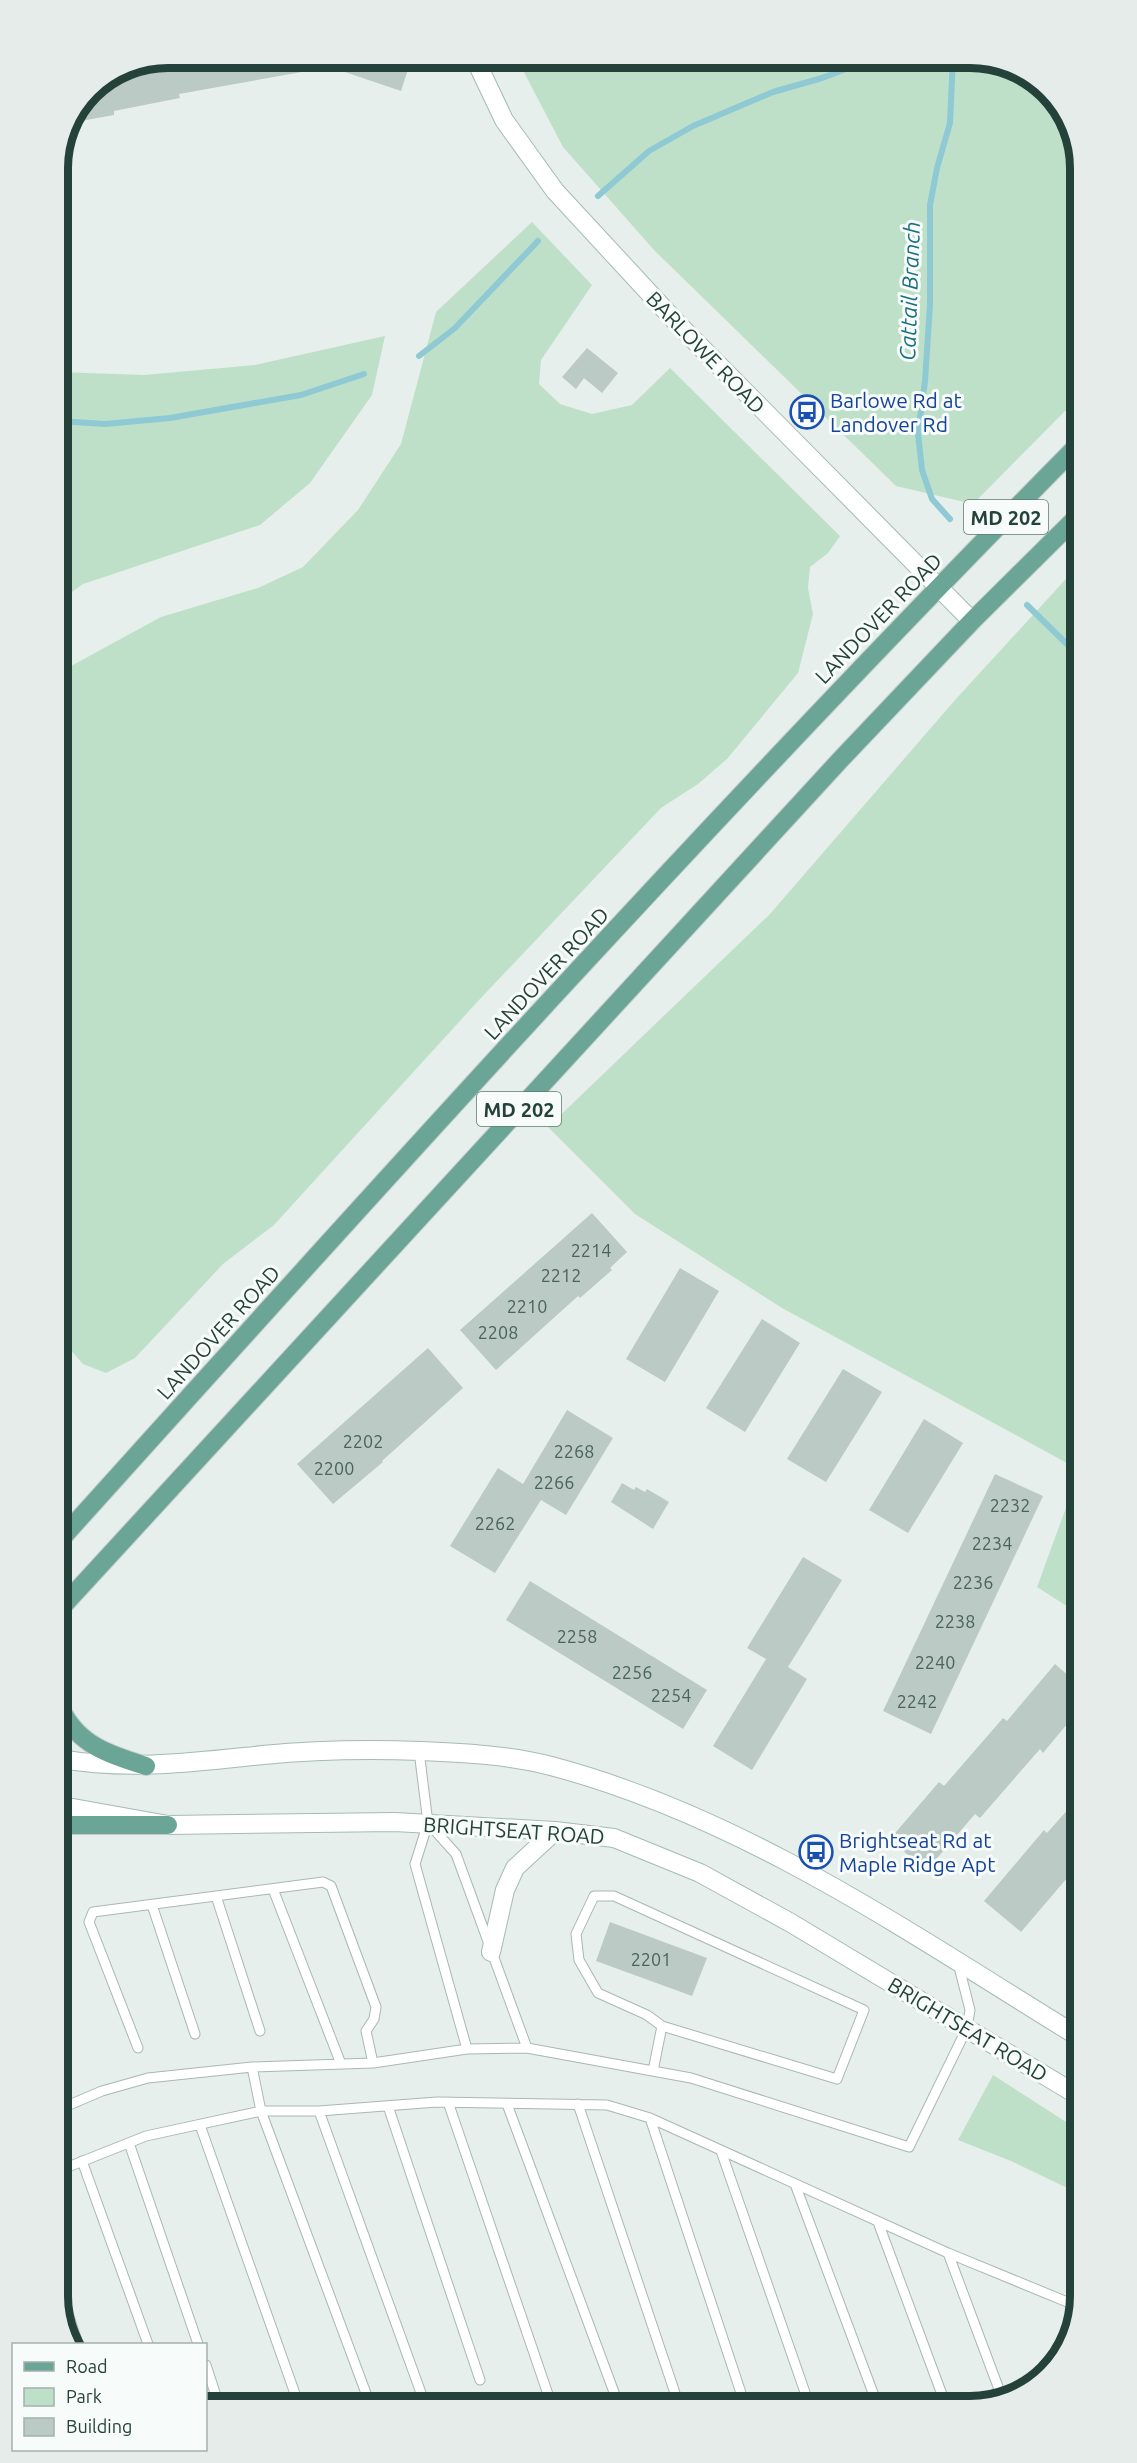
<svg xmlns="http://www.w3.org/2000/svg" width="1137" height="2463" font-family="Ubuntu,sans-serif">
<rect width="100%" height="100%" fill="#e6efeb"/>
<path fill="#bfe0c8" d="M516,57H977L1037,80L1074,132L1075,401L973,504L896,486L654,250L563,147Z
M532,222L592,285L541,360L539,384L560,404L592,414L632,405L670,368L840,536L828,553L810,567L808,588L813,614L798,673L727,759L698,784L661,808L479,1000L274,1225L223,1264L135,1358L106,1373L83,1364L67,1346L60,1062L59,682L71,666L161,617L258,588L303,567L358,510L401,444L436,312Z
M385,336L372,395L310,483L260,525L83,584L58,602V372L144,375L255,365Z
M1075,569L1078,1469L782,1308L635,1214L548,1127L770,914L955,700Z
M1078,1475V1611L1076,1612L1037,1587Z
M993,2075L1080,2131V2194L1011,2161L958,2140Z"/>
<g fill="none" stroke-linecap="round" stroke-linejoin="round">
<path stroke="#8ec9d4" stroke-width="6" d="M598,196L649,151L693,126L773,92L822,78L878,57
M419,356L455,328L538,241
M58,421L105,424L170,418L301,395L364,374
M950,519L932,499L922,470L918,433L925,381L930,305V205L937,168L950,123L953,57
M1027,605L1075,652"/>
</g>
<path fill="#bbcac4" d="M194,57H412L401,91L330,67L179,94L180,98L114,111V115L75,122L90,89L106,78L125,75L124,70Z
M587,348L618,373L602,393L584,378L576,389L562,377Z
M592,1213L627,1252L610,1268L612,1270L580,1298L578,1296L496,1370L460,1330Z
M680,1268L719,1291L665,1382L626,1359Z
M762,1319L800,1343L745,1432L706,1408Z
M428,1348L463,1388L382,1461L383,1462L333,1504L297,1464Z
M843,1369L882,1392L826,1482L787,1459Z
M567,1410L613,1438L566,1515L541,1500L495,1573L450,1546L498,1468L523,1484Z
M924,1419L963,1443L908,1533L869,1510Z
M995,1474L1043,1496L931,1734L883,1711Z
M622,1483L634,1490L636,1487L645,1492L647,1489L669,1502L653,1529L611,1502Z
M803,1557L842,1580L788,1667L807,1679L752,1770L713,1746L766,1659L747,1648Z
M530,1581L707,1690L683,1729L506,1620Z
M1055,1664L1078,1684V1711L1043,1753L1040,1749L980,1818L975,1814L926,1871L890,1839L939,1782L944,1786L1003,1718L1007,1721Z
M1079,1797V1864L1021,1932L984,1901L1044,1830L1047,1833Z
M610,1922L707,1958L692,1996L596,1961Z"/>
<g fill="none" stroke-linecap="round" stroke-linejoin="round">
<defs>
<path id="lane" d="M419,1751L428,1823L415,1864L467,2049
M429,1824L456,1854L527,2048
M273,1889L341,2064
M216,1896L260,2031
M152,1905L195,2034
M138,2048L89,1922L93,1912L323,1882L331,1886L376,2007L374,2019L366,2031L373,2063
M252,2067L261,2111H319L437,2102L607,2105L650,2118L948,2253L1003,2400
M653,2071L662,2026L647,2015L598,1993L579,1960L576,1934L594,1896H614L864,2010L837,2079L662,2026
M448,2102L551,2403
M507,2104L618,2403
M578,2104L678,2402
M388,2106L480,2380
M62,2108L102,2091L148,2078L252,2067L373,2063L467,2049L527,2048L691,2078L909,2147L967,2028L970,2010L958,1963
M319,2111L425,2404
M650,2118L744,2402
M200,2125L299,2405
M129,2143L198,2344
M721,2151L808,2401
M82,2161L148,2344
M63,2169L146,2136L261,2111L370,2404
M795,2184L876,2401
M878,2222L944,2400
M948,2253L1077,2306
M63,2298L78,2344
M206,2365L219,2405"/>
<path id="secondary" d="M474,57L504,120L555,191L677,323L972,621
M61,1759C129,1771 195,1762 263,1755C315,1750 369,1749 421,1751C465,1753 509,1755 551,1766C744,1817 911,1934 1079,2037
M62,1806L168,1825L395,1822L555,1831L614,1838L700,1873L791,1923L1079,2096
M491,1952L505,1890L515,1868L555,1831"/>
<path id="primary" d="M61,1539C393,1170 726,801 1075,448
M61,1608L842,758L972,621L1075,519
M61,1709C78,1745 110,1755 146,1766
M62,1825H168"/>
</defs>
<use href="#lane" stroke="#a8b8b2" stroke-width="11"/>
<use href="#secondary" stroke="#a4bbb3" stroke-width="20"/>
<use href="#primary" stroke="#c2cac8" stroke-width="20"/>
<use href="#lane" stroke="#fff" stroke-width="9"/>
<use href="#secondary" stroke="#fff" stroke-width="18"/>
<use href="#primary" stroke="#6aa596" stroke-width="18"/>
</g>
<defs>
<symbol id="bus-ring" viewBox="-11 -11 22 22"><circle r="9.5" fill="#f7fbf9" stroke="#1a4fb4" stroke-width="1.5"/><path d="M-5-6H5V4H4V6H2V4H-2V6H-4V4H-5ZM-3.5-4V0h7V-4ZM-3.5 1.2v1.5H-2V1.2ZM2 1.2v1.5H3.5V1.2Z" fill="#1a4fb4"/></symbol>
</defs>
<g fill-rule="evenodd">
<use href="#bus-ring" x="788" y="393" width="38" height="38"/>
<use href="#bus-ring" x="797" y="1833" width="38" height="38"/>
</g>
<g text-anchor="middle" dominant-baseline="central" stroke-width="6" stroke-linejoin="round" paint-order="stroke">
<g font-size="18" fill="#4a645c">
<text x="591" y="1250">2214</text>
<text x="561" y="1275">2212</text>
<text x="527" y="1306">2210</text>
<text x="498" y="1332">2208</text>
<text x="363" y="1441">2202</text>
<text x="574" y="1451">2268</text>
<text x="334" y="1468">2200</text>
<text x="554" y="1482">2266</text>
<text x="1010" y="1505">2232</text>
<text x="495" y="1523">2262</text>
<text x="992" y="1543">2234</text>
<text x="973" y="1582">2236</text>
<text x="955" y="1621">2238</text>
<text x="577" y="1636">2258</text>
<text x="935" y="1662">2240</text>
<text x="632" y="1672">2256</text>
<text x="671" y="1695">2254</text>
<text x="917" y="1701">2242</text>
<text x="651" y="1959">2201</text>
</g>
<g fill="#f7fbf9" stroke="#637a73" stroke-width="1.5">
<rect x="964" y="500" width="84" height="34" rx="4.5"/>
<rect x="477" y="1092" width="84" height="34" rx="4.5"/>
</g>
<g font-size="20" font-weight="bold" fill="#24423a">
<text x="1006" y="517">MD 202</text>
<text x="519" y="1109">MD 202</text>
</g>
<g font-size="21" fill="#24423a" stroke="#f7fbf9">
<text transform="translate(706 352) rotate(46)">BARLOWE ROAD</text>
<text transform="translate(878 618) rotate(-46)">LANDOVER ROAD</text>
<text transform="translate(546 973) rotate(-47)">LANDOVER ROAD</text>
<text transform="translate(218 1332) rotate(-48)">LANDOVER ROAD</text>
<text transform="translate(514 1830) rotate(4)">BRIGHTSEAT ROAD</text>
<text transform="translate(968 2029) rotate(31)">BRIGHTSEAT ROAD</text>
</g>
<g font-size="21" fill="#164399" stroke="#f7fbf9" text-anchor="start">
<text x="830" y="400">Barlowe Rd at<tspan x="830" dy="24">Landover Rd</tspan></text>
<text x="839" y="1840">Brightseat Rd at<tspan x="839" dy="24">Maple Ridge Apt</tspan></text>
</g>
<g font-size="22" font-style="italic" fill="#1c6f80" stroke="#f7fbf9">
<text transform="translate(909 291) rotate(-88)">Cattail Branch</text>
</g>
</g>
<path d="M0 0H1137V2463H0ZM168 68H970A100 100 0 0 1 1070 168V2296A100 100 0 0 1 970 2396H168A100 100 0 0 1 68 2296V168A100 100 0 0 1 168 68Z" fill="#e6ecea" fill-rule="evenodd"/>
<path fill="none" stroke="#24423a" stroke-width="8" d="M168 68H970A100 100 0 0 1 1070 168V2296A100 100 0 0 1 970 2396H168A100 100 0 0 1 68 2296V168A100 100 0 0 1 168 68Z"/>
<rect x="12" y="2343" width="195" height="108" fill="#f7fbf9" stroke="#a3b1ad" stroke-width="1.5"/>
<rect x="24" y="2362" width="30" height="9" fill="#6aa596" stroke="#a3b1ad" stroke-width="1.5"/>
<text x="66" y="2373" font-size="18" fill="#24423a">Road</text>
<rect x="24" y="2388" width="30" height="18" fill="#bfe0c8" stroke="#a3b1ad" stroke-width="1.5"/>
<text x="66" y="2403" font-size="18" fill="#24423a">Park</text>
<rect x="24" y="2418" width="30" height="18" fill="#bbcac4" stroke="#a3b1ad" stroke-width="1.5"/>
<text x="66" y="2433" font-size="18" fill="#24423a">Building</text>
</svg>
